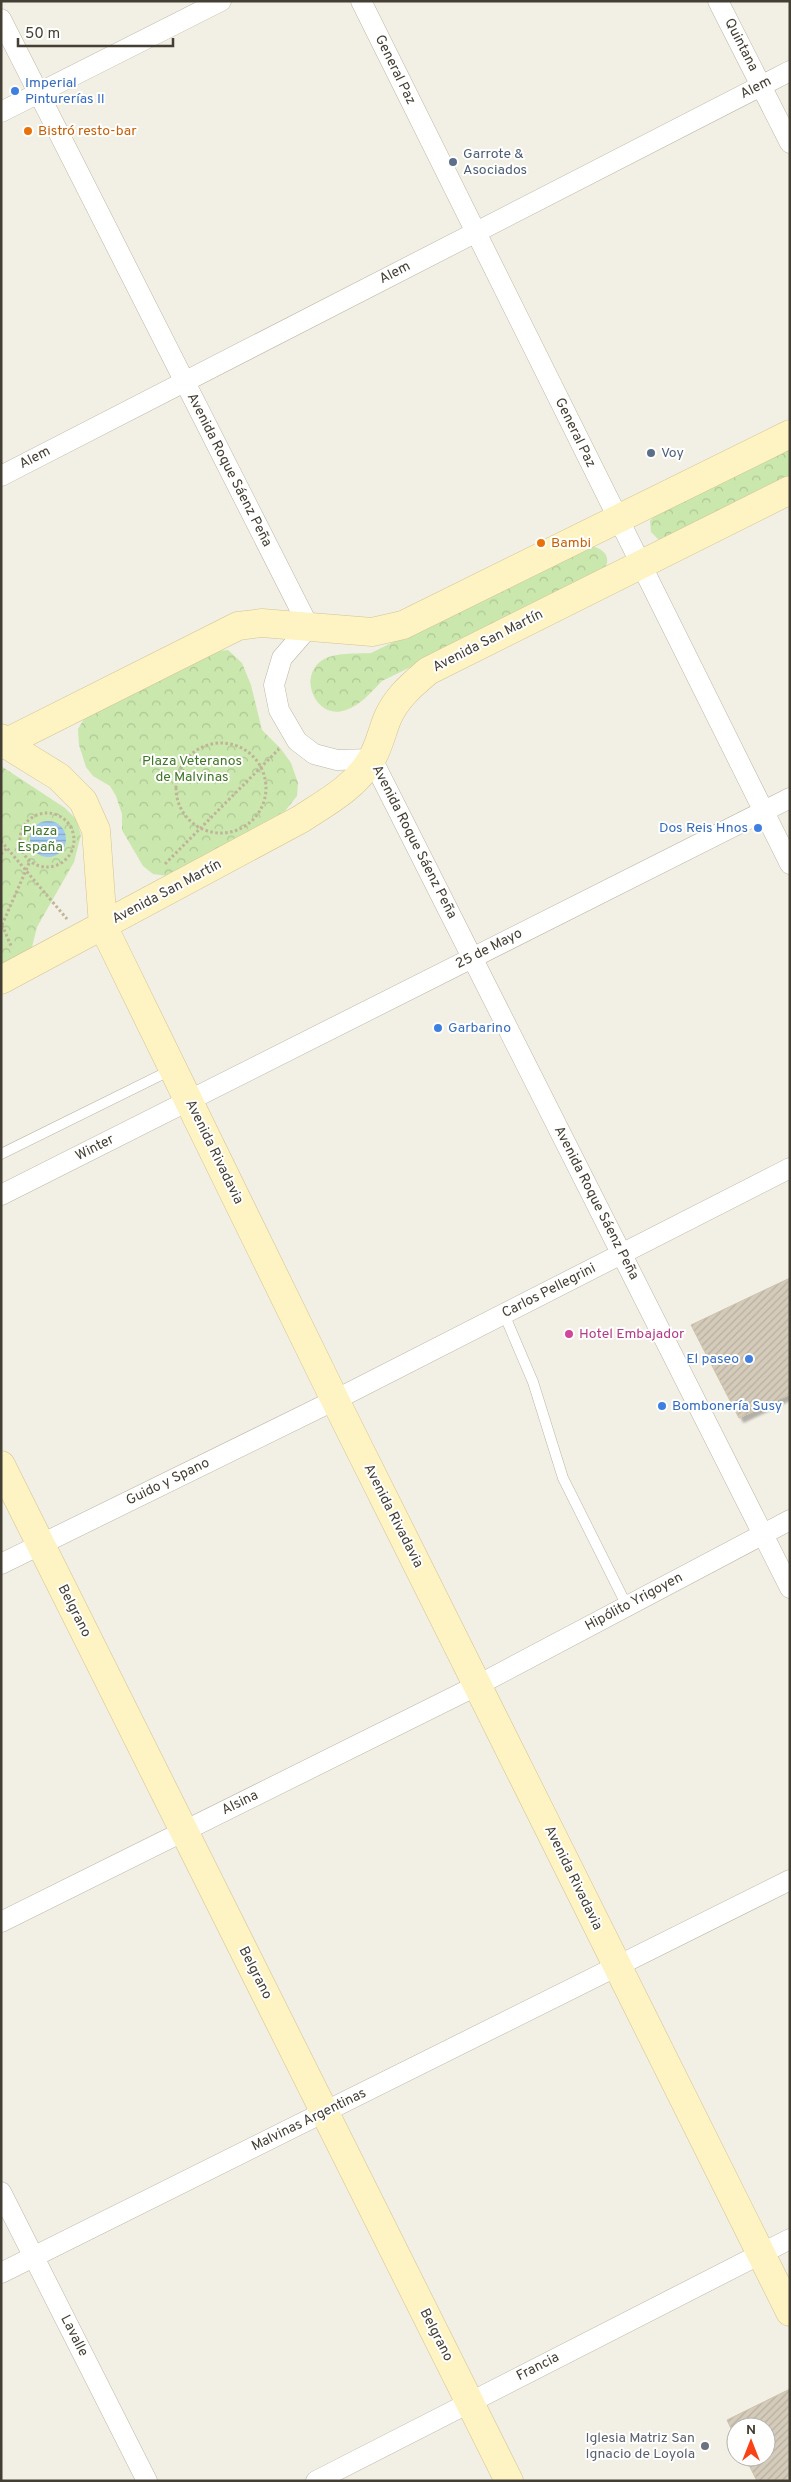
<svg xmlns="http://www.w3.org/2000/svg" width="791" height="2482" font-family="Overpass,sans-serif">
<defs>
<pattern id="park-crowns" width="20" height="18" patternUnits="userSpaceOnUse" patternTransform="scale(1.25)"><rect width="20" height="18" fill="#cae7ad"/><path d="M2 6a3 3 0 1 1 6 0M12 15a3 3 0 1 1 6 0" fill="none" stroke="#afc795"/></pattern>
<pattern id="water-rules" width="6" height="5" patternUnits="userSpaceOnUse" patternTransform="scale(1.25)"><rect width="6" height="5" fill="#a0cbef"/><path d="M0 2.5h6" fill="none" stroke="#84a6c2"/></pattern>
<pattern id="building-hatch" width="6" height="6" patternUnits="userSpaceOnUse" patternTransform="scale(1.25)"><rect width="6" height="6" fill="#d4cbba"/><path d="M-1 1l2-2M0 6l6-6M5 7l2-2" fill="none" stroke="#b7afa0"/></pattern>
<filter id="shadow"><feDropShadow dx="4.5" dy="4.5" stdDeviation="1" flood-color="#0004"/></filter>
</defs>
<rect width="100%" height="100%" fill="#f2efe4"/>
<path fill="url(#park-crowns)" d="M790,445V479L668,540L658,539L651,532L650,521L657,513Z
M595,547C612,553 610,567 597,576L382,681C372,691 361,705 346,710C318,721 297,679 321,661C334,652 356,654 371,653L585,548Z
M228,650L242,663L251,685L262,730L281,749L291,763L298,783L297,796L285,811L168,876L153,874L143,866L122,830V814L116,796L110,786L93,776L86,767L79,745L78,729L84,719L210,652Z
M1,766L65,808L76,819L81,835L74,862L37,927L32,947L26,957L1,968Z"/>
<path fill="url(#water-rules)" d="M30 839a18 18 0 1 1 36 0a18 18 0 1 1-36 0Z"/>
<path fill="url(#building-hatch)" stroke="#cec3ad" filter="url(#shadow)" d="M790,1278V1394L739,1418L691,1325Z
M790,2389V2481H757L745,2457H766V2427H736V2439L727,2420Z"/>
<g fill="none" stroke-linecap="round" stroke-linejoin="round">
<defs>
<path id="service" d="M1,1154L173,1069
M504,1314L533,1382L563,1478L627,1606"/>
<path id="minor" d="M361,1L790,864
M718,1L790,143
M1,19L309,627L282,658L274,685L279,710L297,741L314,754L337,760L372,759L790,1588
M1,112L221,1
M1,476L790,71
M1,1195L790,798
M1,1564L335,1400L790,1168
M1,1922L478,1685L790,1520
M1,2192L147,2481
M1,2273L790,1880
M316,2481L790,2239"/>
<path id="secondary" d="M1,738L4,743L59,777L83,801L96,830L103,926L335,1400L790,2312
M1,745L238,626L262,623L372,632L403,625L790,434
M1,980L301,819C327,802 355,787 371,760C379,747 382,731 388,717C397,697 412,685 428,671L790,490
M1,1465L509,2481"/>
</defs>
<use href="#service" stroke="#bdb7a7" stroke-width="11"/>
<use href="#minor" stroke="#bdb7a7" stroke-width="21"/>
<use href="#secondary" stroke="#d2c494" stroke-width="29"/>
<path stroke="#bfb398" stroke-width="3" stroke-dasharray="2.5 2.5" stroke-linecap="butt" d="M176 788a45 45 0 1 1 90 0a45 45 0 1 1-90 0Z
M20 840a27 27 0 1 1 54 0a27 27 0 1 1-54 0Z
M1,841L67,919
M1,854L7,848
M165,864L279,749
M2,925L30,861
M2,925L12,948"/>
<use href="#service" stroke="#fff" stroke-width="10"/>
<use href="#minor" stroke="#fff" stroke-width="20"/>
<use href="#secondary" stroke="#fef3c2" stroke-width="28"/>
</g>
<g fill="#3f7fe0" stroke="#fff" stroke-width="2">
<circle cx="15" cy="91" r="5"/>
<circle cx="758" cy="828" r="5"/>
<circle cx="438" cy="1028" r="5"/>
<circle cx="749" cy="1359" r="5"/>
<circle cx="662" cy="1406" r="5"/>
</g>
<g fill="#e8710a" stroke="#fff" stroke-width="2">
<circle cx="28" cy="131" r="5"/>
<circle cx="541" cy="543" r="5"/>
</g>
<g fill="#5c6f8a" stroke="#fff" stroke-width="2">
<circle cx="453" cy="162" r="5"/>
<circle cx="651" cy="453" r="5"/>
</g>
<circle fill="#d1479c" stroke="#fff" stroke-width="2" cx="569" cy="1334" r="5"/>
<circle fill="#6b7280" stroke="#fff" stroke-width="2" cx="705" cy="2446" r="5"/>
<g text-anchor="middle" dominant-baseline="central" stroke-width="4" stroke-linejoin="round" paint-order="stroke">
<g font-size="14" fill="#443f34" stroke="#fff">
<text transform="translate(741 45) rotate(63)">Quintana</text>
<text transform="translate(395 70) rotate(64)">General Paz</text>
<text transform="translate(756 88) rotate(-27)">Alem</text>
<text transform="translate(395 273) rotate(-27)">Alem</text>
<text transform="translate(575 433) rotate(64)">General Paz</text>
<text transform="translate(35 458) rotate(-27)">Alem</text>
<text transform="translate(229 470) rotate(63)">Avenida Roque Sáenz Peña</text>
<text transform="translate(488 641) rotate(-27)">Avenida San Martín</text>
<text transform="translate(414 842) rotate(63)">Avenida Roque Sáenz Peña</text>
<text transform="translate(167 892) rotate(-28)">Avenida San Martín</text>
<text transform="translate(489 949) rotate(-27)">25 de Mayo</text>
<text transform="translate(95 1148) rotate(-27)">Winter</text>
<text transform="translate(214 1152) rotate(64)">Avenida Rivadavia</text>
<text transform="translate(596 1203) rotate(63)">Avenida Roque Sáenz Peña</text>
<text transform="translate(549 1291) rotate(-27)">Carlos Pellegrini</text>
<text transform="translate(168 1482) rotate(-26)">Guido y Spano</text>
<text transform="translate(393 1516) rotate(63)">Avenida Rivadavia</text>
<text transform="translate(634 1602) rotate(-28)">Hipólito Yrigoyen</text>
<text transform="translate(74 1611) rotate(63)">Belgrano</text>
<text transform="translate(240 1803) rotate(-26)">Alsina</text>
<text transform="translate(573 1878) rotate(64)">Avenida Rivadavia</text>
<text transform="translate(255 1973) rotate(63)">Belgrano</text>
<text transform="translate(309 2120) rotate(-26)">Malvinas Argentinas</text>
<text transform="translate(436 2335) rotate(63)">Belgrano</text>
<text transform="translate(74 2336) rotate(63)">Lavalle</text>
<text transform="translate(538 2367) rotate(-27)">Francia</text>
</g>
<g font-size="14" fill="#366cbe" stroke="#fff" text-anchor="start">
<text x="25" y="83">Imperial<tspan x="25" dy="16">Pinturerías II</tspan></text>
<text x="748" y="828" text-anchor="end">Dos Reis Hnos</text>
<text x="448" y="1028">Garbarino</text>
<text x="739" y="1359" text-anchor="end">El paseo</text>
<text x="672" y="1406">Bombonería Susy</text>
</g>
<g font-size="14" fill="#c56008" stroke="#fff" text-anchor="start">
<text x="38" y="131">Bistró resto-bar</text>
<text x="551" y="543">Bambi</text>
</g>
<g font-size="14" fill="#4e5e75" stroke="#fff" text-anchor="start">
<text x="463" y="154">Garrote &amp;<tspan x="463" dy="16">Asociados</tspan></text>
<text x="661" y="453">Voy</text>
</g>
<g font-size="14" fill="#427528" stroke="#fff">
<text x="192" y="761">Plaza Veteranos<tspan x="192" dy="16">de Malvinas</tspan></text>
<text x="40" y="831">Plaza<tspan x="40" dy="16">España</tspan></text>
</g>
<g font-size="14" fill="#b23c85" stroke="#fff" text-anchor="start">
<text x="579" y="1334">Hotel Embajador</text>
</g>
<g font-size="14" fill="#5b616d" stroke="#fff" text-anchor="end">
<text x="695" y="2438">Iglesia Matriz San<tspan x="695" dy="16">Ignacio de Loyola</tspan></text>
</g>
</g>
<rect width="791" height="2482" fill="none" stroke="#443f34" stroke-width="5"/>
<g transform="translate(751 2442)"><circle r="24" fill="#ffffff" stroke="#b4b2ae"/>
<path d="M0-4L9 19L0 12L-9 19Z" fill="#f94215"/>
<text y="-8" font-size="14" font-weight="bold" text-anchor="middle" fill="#443f34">N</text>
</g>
<path d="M18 38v8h155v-8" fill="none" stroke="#443f34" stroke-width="2.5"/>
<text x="25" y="38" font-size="15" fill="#443f34" stroke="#ffffff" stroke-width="4" paint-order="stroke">50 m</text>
</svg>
